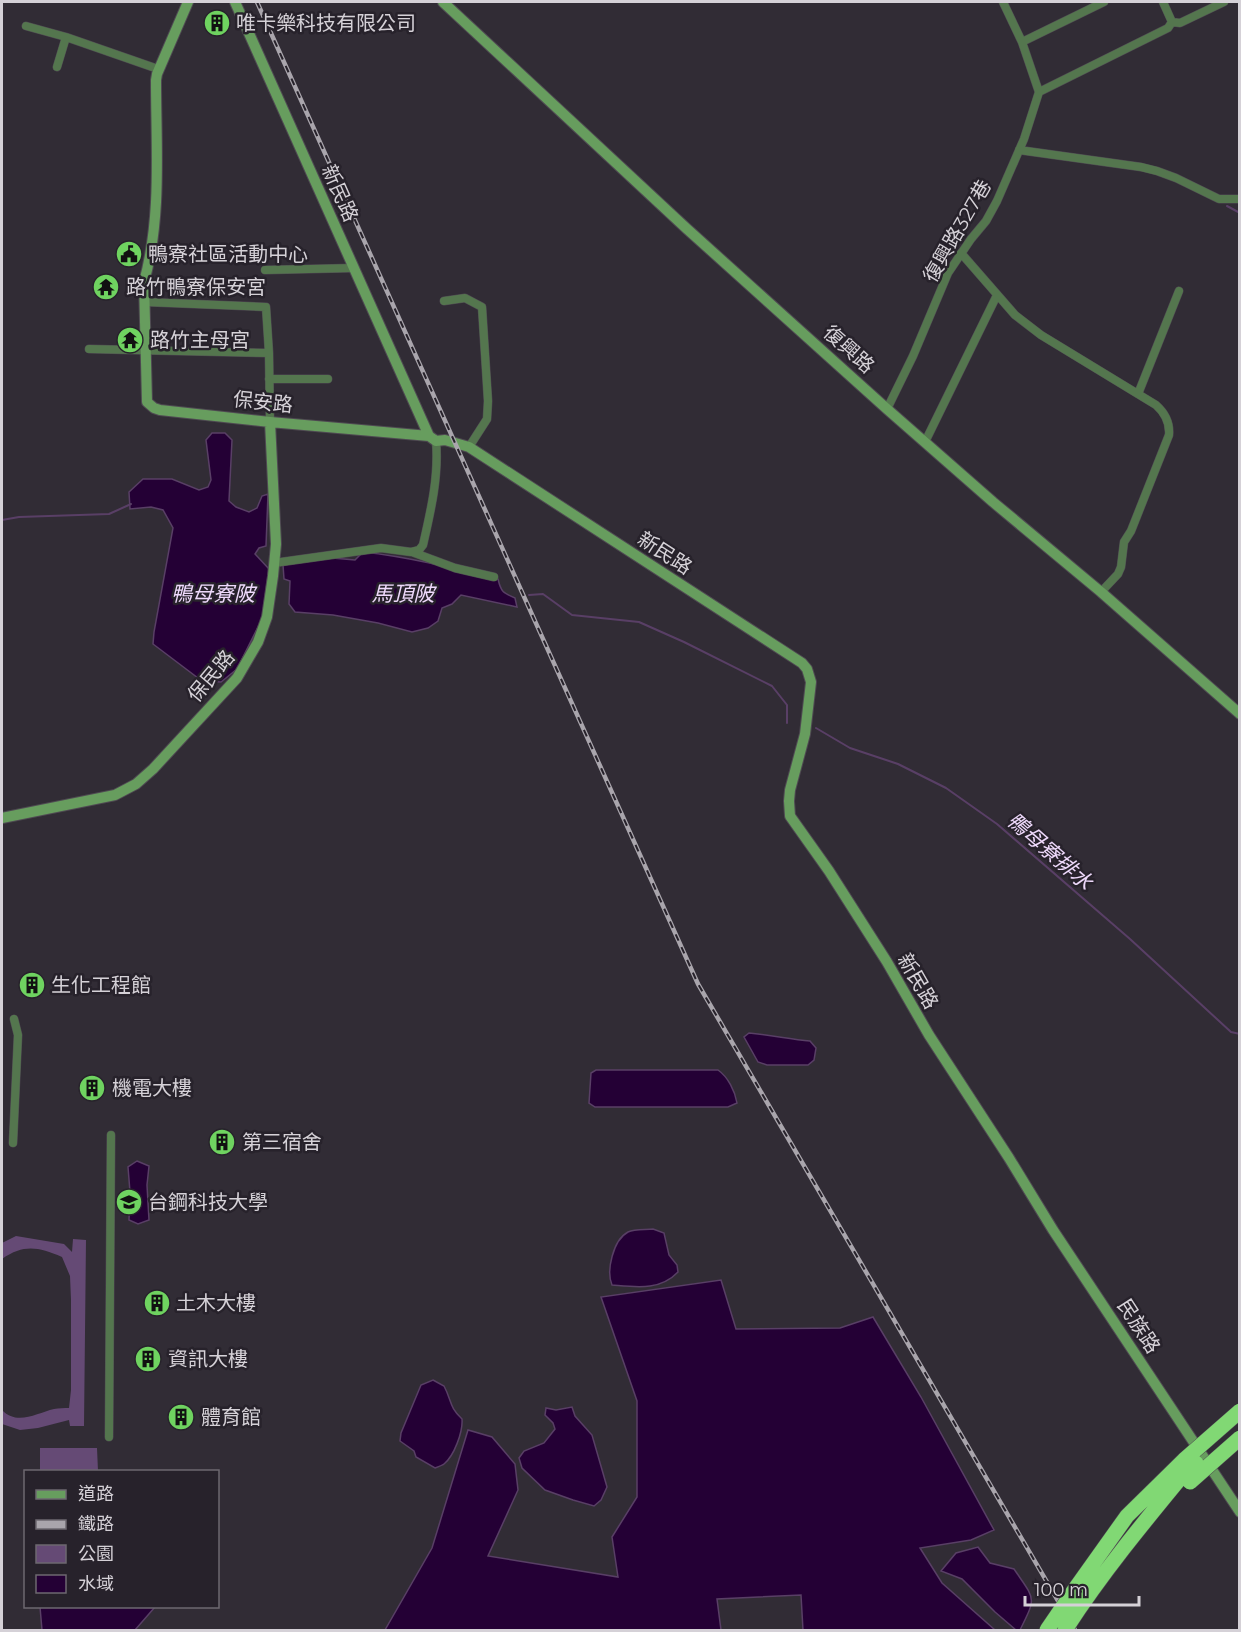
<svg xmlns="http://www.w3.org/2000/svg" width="1241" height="1632" font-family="Montserrat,'Noto Sans TC',sans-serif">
<rect width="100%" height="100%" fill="#312c35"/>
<path fill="#654a75" d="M16,1236L64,1244L72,1252L73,1239L86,1240L84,1426H70L69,1420L38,1428L20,1430L2,1424V1410C17,1426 37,1413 54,1409C59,1408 64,1408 69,1408L71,1390V1300L70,1276L62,1257C38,1247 24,1244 2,1259V1243Z
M40,1448H97L98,1471H40Z"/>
<path fill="#240035" stroke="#593f66" stroke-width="1.5" d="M212,433H225L232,440L229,501L236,507L249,512L257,508L262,496L268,494L266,546L259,548L255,554L269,569L262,619L237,669L221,682L202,681L153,644L154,632L173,528L163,510L151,507L130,509L129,492L143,479H172L199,490L208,487L211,480L206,440Z
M363,552C409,557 453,568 498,579C501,592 503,593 515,598L517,607L461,595L452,604L442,608L438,621L428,628L412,632L378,623L333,615L295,612L289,604L290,581L284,579L283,565L332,558L355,560Z
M749,1033C770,1035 790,1039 810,1041L816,1048L814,1060L808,1065H767L758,1062L744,1037Z
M596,1070H718C728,1077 735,1091 737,1103L728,1107H595L589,1103L591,1073Z
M137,1161L149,1166L147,1185L149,1220L138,1224L129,1220L130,1192L128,1167Z
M653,1229L664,1233L669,1255L677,1265L678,1272C660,1291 636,1287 612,1285C606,1271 613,1240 628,1232C635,1229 646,1230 653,1229Z
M721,1280L736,1329L840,1328L873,1317L921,1397L994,1530L971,1540L920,1548L942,1583L995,1630H803L801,1595L717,1599L721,1630H385L432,1548L468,1430L492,1437L515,1464L518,1490L488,1556L618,1577L612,1537L637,1497V1401L601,1297Z
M433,1380L444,1386C452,1401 449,1407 462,1419C463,1432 454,1456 444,1464C443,1465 435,1468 435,1468L416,1457L414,1451L400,1441L401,1433L421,1385Z
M572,1407L575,1416L592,1435L607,1487L601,1500L594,1506L573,1500L545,1490L522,1468L519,1458L524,1451L544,1443L555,1429L553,1423L545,1415L546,1408L556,1410Z
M978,1547L990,1563L1014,1569C1035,1600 1037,1596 1020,1630H1016L995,1612L962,1579L941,1571L956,1553Z
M40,1607V1606L155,1607L135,1630H42Z"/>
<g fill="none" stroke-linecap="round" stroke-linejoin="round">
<path stroke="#593f66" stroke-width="2" d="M1227,206L1240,213
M2,520L19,517L109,514L131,504
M529,595L543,594L572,615L639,622L684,642L772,686L787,705V723
M816,728L850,748L898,764L946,788L997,824L1130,939L1231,1032L1240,1034"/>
<defs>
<path id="street" d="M1163,2L1172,22
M26,26L66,37L158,69
M1022,42L1104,2
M57,67L66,37
M1039,92L1168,28L1172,22L1180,23L1224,2
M1019,150L1141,167L1157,171L1176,178L1219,199H1240
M961,253L1015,315L1041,335L1156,405C1165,413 1170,423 1169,435L1131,531L1124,542L1121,567L1118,574L1101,592
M265,270L354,268
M444,301L465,298L482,307L488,401L487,419L469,447
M145,302L266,307L269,353L270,422
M89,349L269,353
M269,379H328
M1138,394L1179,291
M887,409L913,356L948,273L971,239L986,221L997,201L1024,139L1039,92L1022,42L1003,2
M925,442L997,295
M412,552L455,568L494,577
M274,563L381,548L411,552L419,550L423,545C431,510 439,476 436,441
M13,1143L18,1035L14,1019
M109,1437L111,1135"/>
<path id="secondary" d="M188,2L157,74L156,80C156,147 162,217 144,282L147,402L154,408L160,410L270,422L429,436
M235,2L429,436L436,441L445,440L469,447L802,663L807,669L811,682L805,734L790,790L789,801L790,816L829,871L887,962L929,1035L1009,1158L1053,1230L1240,1512
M443,2L686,228L887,409L993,502L1101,592L1240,714
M2,818L115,795L136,784L153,769L237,678L258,642L267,617L273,576L276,544L270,422"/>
</defs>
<use href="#street" stroke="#4f4a52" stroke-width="9"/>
<use href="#secondary" stroke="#4f4a52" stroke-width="12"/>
<use href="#street" stroke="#54764e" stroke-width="8"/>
<use href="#secondary" stroke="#679d5e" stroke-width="10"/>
<defs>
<path id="rail" d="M257,2L698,984L1075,1630"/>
</defs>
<use href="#rail" stroke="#a9a5ac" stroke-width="4.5"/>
<use href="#rail" stroke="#27222b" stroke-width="2" stroke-dasharray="7" stroke-linecap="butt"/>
<defs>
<path id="highway-bridge" d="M1190,1482L1240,1438
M1047,1630L1075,1589L1127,1516L1184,1460L1240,1411
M1065,1630C1101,1574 1144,1522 1187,1470L1196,1463"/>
</defs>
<use href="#highway-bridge" stroke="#4f4a52" stroke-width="16" stroke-linecap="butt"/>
<use href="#highway-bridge" stroke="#81d874" stroke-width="15"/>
</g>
<defs>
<symbol id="building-disc" viewBox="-11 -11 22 22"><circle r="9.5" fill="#6fd360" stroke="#27222b"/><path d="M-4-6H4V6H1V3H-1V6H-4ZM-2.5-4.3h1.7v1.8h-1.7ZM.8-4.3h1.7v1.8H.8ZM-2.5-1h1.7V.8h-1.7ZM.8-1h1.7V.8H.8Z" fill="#111"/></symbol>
<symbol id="civic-disc" viewBox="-11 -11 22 22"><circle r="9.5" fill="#6fd360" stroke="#27222b"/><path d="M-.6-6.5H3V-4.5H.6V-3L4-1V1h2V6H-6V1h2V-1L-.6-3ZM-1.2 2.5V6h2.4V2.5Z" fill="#111"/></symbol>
<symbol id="temple-disc" viewBox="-11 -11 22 22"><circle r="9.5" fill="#6fd360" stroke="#27222b"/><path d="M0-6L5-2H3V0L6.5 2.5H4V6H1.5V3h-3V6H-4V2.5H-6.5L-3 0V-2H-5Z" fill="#111"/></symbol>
<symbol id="university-disc" viewBox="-11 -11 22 22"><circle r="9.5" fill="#6fd360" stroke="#27222b"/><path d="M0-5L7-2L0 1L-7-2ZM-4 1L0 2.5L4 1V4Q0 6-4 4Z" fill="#111"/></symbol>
</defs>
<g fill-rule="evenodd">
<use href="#building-disc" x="202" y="8" width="30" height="30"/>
<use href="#civic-disc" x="114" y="239" width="30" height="30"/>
<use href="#temple-disc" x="91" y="272" width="30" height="30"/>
<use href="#temple-disc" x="115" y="325" width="30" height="30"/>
<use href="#building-disc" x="17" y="970" width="30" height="30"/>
<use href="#building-disc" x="77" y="1073" width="30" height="30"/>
<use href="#building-disc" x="207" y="1127" width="30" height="30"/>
<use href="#university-disc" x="114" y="1187" width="30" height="30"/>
<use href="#building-disc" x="142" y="1288" width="30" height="30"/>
<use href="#building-disc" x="133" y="1344" width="30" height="30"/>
<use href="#building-disc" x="166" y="1402" width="30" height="30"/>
</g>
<g text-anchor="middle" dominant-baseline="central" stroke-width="5" stroke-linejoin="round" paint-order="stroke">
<g font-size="20" fill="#d5d1d7" stroke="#27222b" text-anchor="start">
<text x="236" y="23">唯卡樂科技有限公司</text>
<text x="148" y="254">鴨寮社區活動中心</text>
<text x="126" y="287">路竹鴨寮保安宮</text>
<text x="150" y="340">路竹主母宮</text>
<text x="51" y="985">生化工程館</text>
<text x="112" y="1088">機電大樓</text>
<text x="242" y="1142">第三宿舍</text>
<text x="148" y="1202">台鋼科技大學</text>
<text x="176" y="1303">土木大樓</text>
<text x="168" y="1359">資訊大樓</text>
<text x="201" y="1417">體育館</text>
</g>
<g font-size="20" fill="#d5d1d7" stroke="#27222b">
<text transform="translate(340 193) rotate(66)">新民路</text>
<text transform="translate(957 231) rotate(-60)">復興路327巷</text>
<text transform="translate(849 349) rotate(42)">復興路</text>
<text transform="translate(263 402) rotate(6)">保安路</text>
<text transform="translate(665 553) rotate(33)">新民路</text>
<text transform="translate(211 676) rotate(-50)">保民路</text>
<text transform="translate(918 981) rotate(60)">新民路</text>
<text transform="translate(1139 1326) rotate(57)">民族路</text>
</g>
<g font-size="21" font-style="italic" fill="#eed9fb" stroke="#27222b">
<text x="213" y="593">鴨母寮陂</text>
<text x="403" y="593">馬頂陂</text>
<text transform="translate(1050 851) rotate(41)">鴨母寮排水</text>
</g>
</g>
<rect width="1241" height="1632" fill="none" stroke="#d5d1d7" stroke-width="6"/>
<rect x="24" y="1470" width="195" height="138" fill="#27222b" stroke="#6d6870" stroke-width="1.5"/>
<rect x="36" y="1490" width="30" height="9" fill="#679d5e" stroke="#6d6870" stroke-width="1.5"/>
<text x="78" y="1500" font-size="18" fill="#d5d1d7">道路</text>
<rect x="36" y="1520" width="30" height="9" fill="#a9a5ac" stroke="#6d6870" stroke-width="1.5"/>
<text x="78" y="1530" font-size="18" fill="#d5d1d7">鐵路</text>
<rect x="36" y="1545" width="30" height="18" fill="#654a75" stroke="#6d6870" stroke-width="1.5"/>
<text x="78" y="1560" font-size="18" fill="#d5d1d7">公園</text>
<rect x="36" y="1575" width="30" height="18" fill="#240035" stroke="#6d6870" stroke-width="1.5"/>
<text x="78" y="1590" font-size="18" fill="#d5d1d7">水域</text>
<path d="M1025 1596v9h114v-9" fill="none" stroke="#d5d1d7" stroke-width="3"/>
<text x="1034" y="1596" font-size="18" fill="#d5d1d7" stroke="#27222b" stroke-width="4.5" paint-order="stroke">100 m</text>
</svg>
